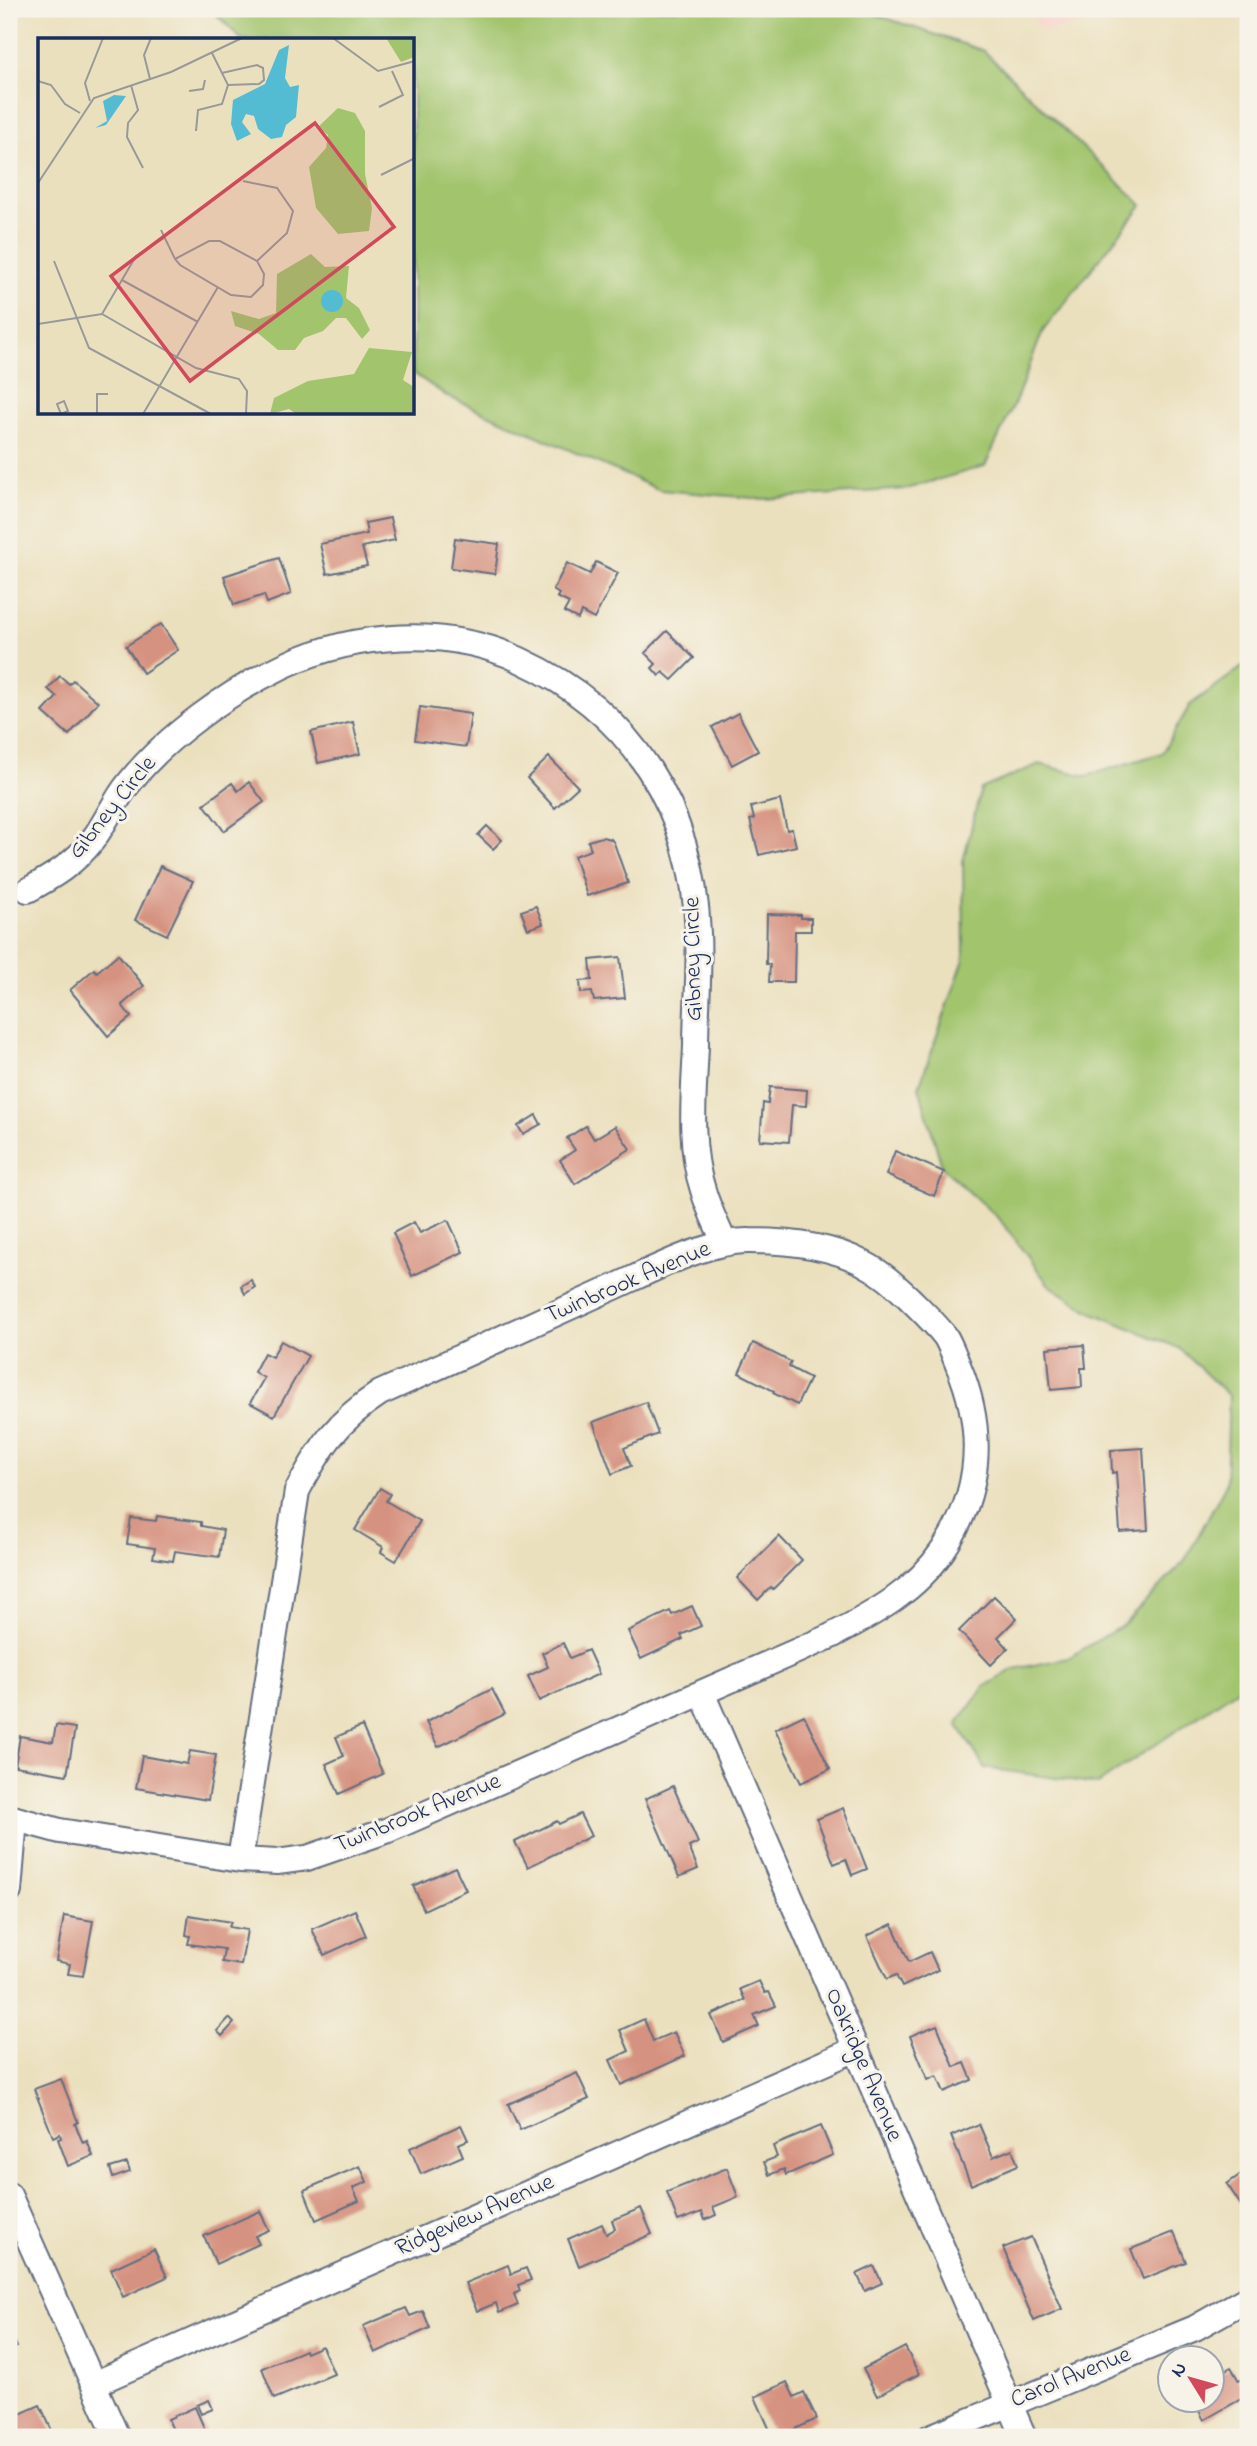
<svg xmlns="http://www.w3.org/2000/svg" width="1257" height="2446" font-family="'Indie Flower',sans-serif">
<style>
.built{fill:#f7d1c8}
.green{fill:#a2c46d;stroke:#5e7a66;stroke-width:2}
.building{fill:#d69280}
.lines{fill:none;stroke-linecap:round;stroke-linejoin:round}
.minor-casing{stroke:#646d80;stroke-width:28}
.minor{stroke:#fff;stroke-width:24}
.labels{text-anchor:middle;dominant-baseline:central;stroke-width:6;stroke-linejoin:round;paint-order:stroke}
.street-label{font-size:24px;fill:#1b2f5e;stroke:#f7f3e8}
.inset-road{fill:none;stroke:#989998;stroke-width:2}
.view{fill:#d1495b;fill-opacity:0.15;stroke:#d1495b;stroke-width:3.5}
.inset-edge{fill:none;stroke:#1b2f5e;stroke-width:3.5}
</style>
<rect width="100%" height="100%" fill="#f7f3e8"/>
<filter id="ink" filterUnits="userSpaceOnUse"><feTurbulence type="fractalNoise" baseFrequency=".0143" numOctaves="2"/><feDisplacementMap in="SourceGraphic" scale="14" xChannelSelector="R" yChannelSelector="G"/><feConvolveMatrix kernelMatrix="1 2 1 2 8 2 1 2 1" color-interpolation-filters="sRGB"/></filter>
<filter id="wash" filterUnits="userSpaceOnUse"><feTurbulence type="fractalNoise" baseFrequency=".00686" numOctaves="4" result="noise"/><feDisplacementMap in="SourceGraphic" scale="28" xChannelSelector="R" yChannelSelector="G"/><feGaussianBlur stdDeviation="1.57" result="paint"/><feColorMatrix in="noise" values="0 0 0 0 0 0 0 0 0 0 0 0 0 0 0 0 0 1.4 0 .05"/><feComposite in="paint" operator="in"/></filter>
<g filter="url(#wash)">
<rect width="100%" height="100%" fill="#ebe0be"/>
<!-- built -->
<path class="built" d="M1027 9H1167L1042 32Z"/>
<!-- green -->
<g class="green">
<path d="M211 9H859L984 51 1142 205 1043 331 1015 402 985 466 906 489 764 499 660 490 447 396 413 373V40H242Z"/>
<path d="M1248 663V1682L1098 1784 985 1768 957 1724 984 1687 1014 1669 1068 1658 1123 1625 1184 1562 1226 1484 1229 1396 1179 1348 1093 1313 1049 1285 1000 1220 942 1167 919 1087 964 959 963 861 981 789 1039 764 1086 776 1162 753 1190 705Z"/>
</g>
<g id="blocks">
<!-- building -->
<g class="building">
<path d="M390 518 395 540 362 547 367 566 327 574 320 544 367 534 365 523Z"/>
<path d="M455 538 499 544 495 574 451 568Z"/>
<path d="M279 558 291 594 267 603 264 595 234 605 224 576Z"/>
<path d="M596 562 618 573 594 619 581 612 578 619 564 612 569 603 557 597 559 594 553 590 567 563 590 574Z"/>
<path d="M161 624 178 650 143 673 126 646Z"/>
<path d="M667 631 694 658 672 680 663 672 659 676 652 668 656 664 645 653Z"/>
<path d="M60 676 69 684 73 680 98 702 69 735 43 712 57 697 48 689Z"/>
<path d="M420 707 471 714 466 747 415 740Z"/>
<path d="M738 713 758 751 732 765 712 727Z"/>
<path d="M353 722 360 754 318 763 311 732Z"/>
<path d="M549 757 578 787 555 808 527 778Z"/>
<path d="M249 782 264 802 224 831 204 804 232 783 238 791Z"/>
<path d="M780 800 787 830 792 829 796 846 759 855 750 820 754 819 751 807Z"/>
<path d="M487 826 502 840 493 849 478 835Z"/>
<path d="M602 837 611 839 614 843 628 883 587 896 574 856 591 850 588 841Z"/>
<path d="M160 866 193 881 167 935 135 920Z"/>
<path d="M536 906 543 924 528 929 521 911Z"/>
<path d="M767 914 801 915V918H811V931H795L794 982H769L770 964H766Z"/>
<path d="M118 954 144 986 122 1005 131 1017 108 1036 70 990 94 969 97 972Z"/>
<path d="M620 957 625 998 594 1001 592 992 581 993 580 981 592 980 590 960Z"/>
<path d="M770 1087 807 1090 806 1106 792 1105 789 1142 760 1140 763 1103 768 1104Z"/>
<path d="M536 1115 541 1124 523 1134 518 1126Z"/>
<path d="M586 1126 594 1139 615 1126 630 1149 575 1184 560 1160 575 1150 567 1138Z"/>
<path d="M895 1151 944 1172 934 1196 886 1175Z"/>
<path d="M448 1220 463 1252 412 1276 393 1233 414 1222 420 1233Z"/>
<path d="M251 1280 255 1287 245 1294 241 1286Z"/>
<path d="M281 1341 308 1356 274 1416 250 1403 264 1378 254 1372 264 1353 272 1357Z"/>
<path d="M753 1343 791 1362 789 1367 810 1378 797 1405 773 1393 774 1391 739 1373Z"/>
<path d="M1084 1345 1086 1368H1081L1082 1387 1051 1390 1047 1348Z"/>
<path d="M646 1402 658 1434 624 1448 631 1466 612 1474 593 1422Z"/>
<path d="M1143 1448 1148 1530 1120 1532 1116 1472 1112 1473 1111 1450Z"/>
<path d="M380 1488 390 1494 386 1501 420 1521 396 1561 381 1552 383 1547 355 1530Z"/>
<path d="M157 1516 201 1522V1526L223 1530 219 1557 175 1551 173 1561 153 1558 155 1548 127 1544 131 1518 156 1521Z"/>
<path d="M779 1536 802 1560 773 1589 771 1587 758 1600 737 1578Z"/>
<path d="M994 1596 1017 1618 998 1637 1008 1648 991 1665 959 1631Z"/>
<path d="M692 1606 701 1626 681 1635 683 1639 641 1659 628 1631 670 1611 672 1615Z"/>
<path d="M563 1643 570 1658 588 1650 599 1674 539 1701 528 1676 548 1667 542 1653Z"/>
<path d="M492 1689 505 1714 438 1747 426 1722Z"/>
<path d="M804 1715 830 1769 801 1783 775 1729Z"/>
<path d="M56 1725 75 1728 67 1775 15 1766 20 1736 53 1742Z"/>
<path d="M362 1726 383 1774 339 1794 326 1764 344 1756 336 1737Z"/>
<path d="M190 1751 216 1755 208 1800 136 1788 142 1756 187 1764Z"/>
<path d="M673 1786 698 1843 689 1847 698 1869 679 1877 645 1799Z"/>
<path d="M843 1808 867 1869 852 1875 846 1859 834 1864 817 1819Z"/>
<path d="M580 1814 591 1836 528 1867 515 1842 557 1821 559 1824Z"/>
<path d="M455 1867 466 1890 424 1910 413 1886Z"/>
<path d="M355 1910 366 1936 324 1955 312 1929Z"/>
<path d="M189 1915 231 1922 229 1927 247 1930 241 1965 222 1962 224 1949 188 1944 190 1936 186 1935Z"/>
<path d="M64 1916 93 1921 83 1976 68 1974 70 1964 56 1961Z"/>
<path d="M892 1924 909 1962 930 1952 938 1970 902 1987 896 1975 887 1979 867 1936Z"/>
<path d="M759 1981 765 1993 769 1992 776 2006 754 2015 759 2026 723 2042 711 2015 745 2000 740 1989Z"/>
<path d="M229 2018 234 2023 222 2036 217 2031Z"/>
<path d="M644 2019 653 2041 674 2032 685 2056 621 2085 610 2060 629 2051 620 2030Z"/>
<path d="M937 2025 954 2067 965 2063 972 2080 944 2092 937 2076 928 2080 910 2036Z"/>
<path d="M577 2073 589 2099 520 2130 508 2104Z"/>
<path d="M61 2079 78 2122 75 2124 83 2143 87 2141 93 2156 68 2166 58 2139 61 2138 60 2134 53 2137 34 2089Z"/>
<path d="M979 2124 993 2157 1012 2149 1018 2165 971 2185 951 2136Z"/>
<path d="M461 2125 468 2140 458 2144 463 2156 421 2174 410 2148Z"/>
<path d="M821 2126 833 2155 786 2175 784 2169 769 2175 764 2162 777 2157 773 2146Z"/>
<path d="M127 2163 130 2172 113 2178 110 2168Z"/>
<path d="M360 2166 367 2182 353 2188 359 2201 316 2220 304 2190Z"/>
<path d="M727 2168 738 2197 713 2207 716 2215 705 2220 702 2212 678 2221 667 2192Z"/>
<path d="M1241 2174 1248 2186V2216L1227 2184Z"/>
<path d="M641 2208 652 2234 579 2266 568 2239 602 2224 606 2234 615 2229 612 2220Z"/>
<path d="M260 2211 269 2230 255 2236 259 2244 216 2264 204 2236Z"/>
<path d="M1174 2232 1186 2262 1143 2279 1131 2249Z"/>
<path d="M1031 2237 1062 2309 1034 2321 1003 2248Z"/>
<path d="M154 2249 167 2277 123 2297 111 2269Z"/>
<path d="M508 2265 511 2274 526 2268 531 2280 518 2285 520 2291 514 2294 518 2305 499 2313 496 2303 477 2311 465 2283Z"/>
<path d="M874 2266 882 2283 865 2291 857 2274Z"/>
<path d="M406 2308 410 2316 423 2311 430 2328 375 2353 363 2326Z"/>
<path d="M9 2329 17 2347 9 2351Z"/>
<path d="M322 2346 334 2374 274 2399 262 2368 305 2350 306 2353Z"/>
<path d="M905 2347 919 2374 877 2396 863 2369Z"/>
<path d="M1231 2367 1239 2381 1248 2376V2395L1204 2420 1193 2400H1212V2378Z"/>
<path d="M787 2382 794 2397 804 2392 817 2419 778 2437H773L755 2397Z"/>
<path d="M209 2400 213 2409 201 2414 197 2405Z"/>
<path d="M40 2405 55 2437H22L13 2417Z"/>
<path d="M195 2407 208 2437H176L168 2419Z"/>
<path d="M247 2431 259 2434 258 2437H245Z"/>
</g>
</g>
</g>
<g filter="url(#ink)">
<use href="#blocks" fill-opacity="0" stroke="#646d80" stroke-width="2"/>
<g class="lines">
<!-- minor casing -->
<g class="minor-casing">
<g id="minor">
<path d="M28 890C52 877 75 863 92 841 106 823 114 801 129 783 166 736 229 692 283 666 356 632 447 626 520 660 633 712 693 810 698 933 700 971 696 1009 696 1046 694 1093 688 1145 703 1190 708 1208 717 1225 724 1242"/>
<path d="M702 1693 1024 2437"/>
<path d="M9 1817 60 1831 240 1860 277 1862 307 1858 386 1831 831 1636C873 1614 916 1591 943 1550 982 1492 985 1429 958 1365 954 1355 950 1344 945 1336 934 1322 921 1310 909 1298 894 1284 881 1272 863 1263 829 1245 787 1241 750 1241 705 1240 643 1275 601 1293 528 1326 454 1360 380 1393 337 1421 321 1446 297 1491L240 1860"/>
<path d="M9 1891 15 1819"/>
<path d="M9 2195 117 2437"/>
<path d="M94 2384 856 2049"/>
<path d="M930 2437 1195 2328 1248 2298"/>
</g>
</g>
<!-- minor -->
<use href="#minor" class="minor"/>
</g>
</g>
<g class="labels">
<!-- street labels -->
<g class="street-label">
<text transform="translate(113 808) rotate(-51)">Gibney Circle</text>
<text transform="translate(694 959) rotate(-91)">Gibney Circle</text>
<text transform="translate(628 1283) rotate(-23)">Twinbrook Avenue</text>
<text transform="translate(418 1814) rotate(-22)">Twinbrook Avenue</text>
<text transform="translate(863 2065) rotate(67)">Oakridge Avenue</text>
<text transform="translate(475 2216) rotate(-24)">Ridgeview Avenue</text>
<text transform="translate(1071 2378) rotate(-22)">Carol Avenue</text>
</g>
</g>
<!-- overview -->
<g transform="translate(38 38)">
<rect width="376" height="376" fill="#ebe0be"/>
<path d="M348 0H376V19L363 24ZM300 70 317 75 327 93V136L334 170 331 193 300 196 278 170 271 129 288 110 290 97 280 89ZM273 216 287 229 311 228 308 260 321 270 332 292 324 301 308 280H298L285 293 266 300 257 312H240L221 296 197 288 193 273 221 281 238 275 239 236ZM331 310 374 314 365 342 376 349V376H258L251 371 232 376 236 360 270 343 316 336Z" fill="#a2c46d"/>
<path d="M251 7 247 40 252 49 261 47 258 79 248 87 244 99 233 101 220 91 216 78 208 76 204 84 213 96 199 103 193 86 195 62 227 46 241 12ZM76 57 88 58 68 87 57 90 69 83 65 63ZM283 263a11 11 0 1 1 22 0a11 11 0 1 1-22 0Z" fill="#54bcd2"/>
<path class="inset-road" d="M295 0 340 33 377 23M184 35 219 27 225 30 226 42 221 46 190 47M112 41 106 17 113 0M0 43 13 47 27 66 42 75M93 47 100 72 90 85 89 99 105 130M151 53 165 51 167 42M52 63 47 45 65 0M341 69 365 57 354 33M158 93 160 72 184 66 190 47 174 15M343 137 377 120M205 143 239 150 255 173 249 195 219 223M0 145 56 60 133 34 204 0M123 192 137 221 142 227 193 257 213 259 225 247 226 236 219 223 182 203H171L137 221M16 223 51 310 173 376M84 242 160 284M64 276 98 218 126 200M0 286 64 276 158 330 201 341 209 353 208 376M26 363 30 373 23 376 19 366ZM43 376H59V356H70M105 376 180 249"/>
<path class="view" d="M277 85 356 189 152 343 73 238Z"/>
<rect width="376" height="376" class="inset-edge"/>
</g>
<!-- margin -->
<rect width="1257" height="2446" fill="none" stroke="#f7f3e8" stroke-width="35"/>
<!-- north arrow -->
<g transform="translate(1191 2379) rotate(307)"><circle r="33" fill="#f7f3e8" stroke="#9fa5b1" stroke-width="2"/>
<path d="M0-5L12 26L0 18L-12 26Z" fill="#d1495b"/>
<text y="-10" font-size="19" font-weight="bold" text-anchor="middle" fill="#1b2f5e">N</text>
</g>
</svg>
